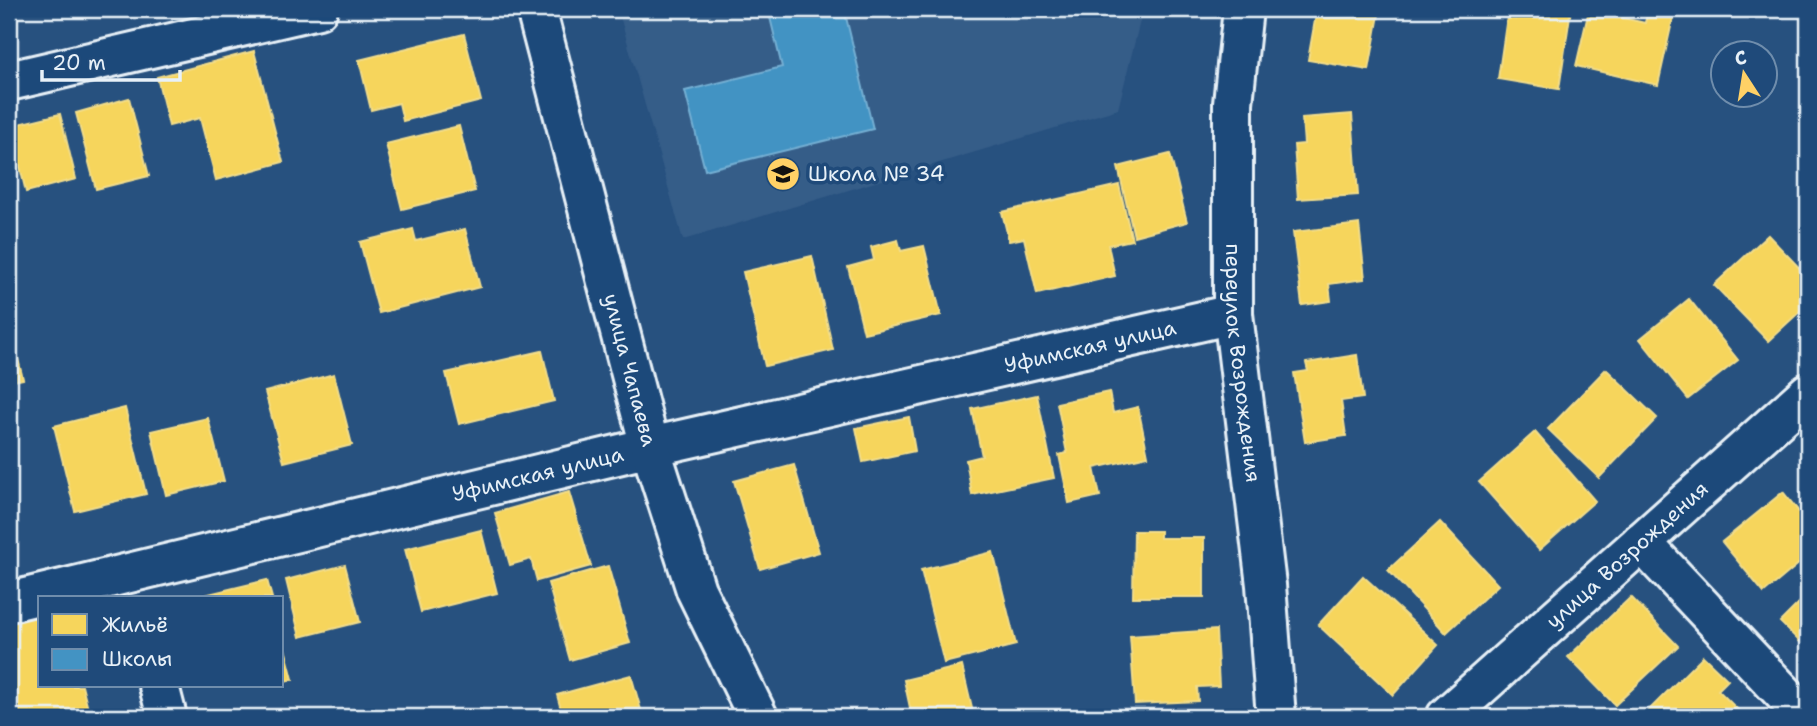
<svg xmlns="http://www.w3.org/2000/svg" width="1817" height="726" font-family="'Shantell Sans',sans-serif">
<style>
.built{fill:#355d88}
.homes{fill:#f6d55c;stroke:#f2dd8b;stroke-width:2}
.schools{fill:#4393c3;stroke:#74afd3;stroke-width:2}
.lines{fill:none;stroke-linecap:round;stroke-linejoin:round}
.street-casing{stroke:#e8f1f8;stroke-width:44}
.secondary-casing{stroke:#e8f1f8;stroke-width:44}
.street{stroke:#1f4a7a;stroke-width:38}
.secondary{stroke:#1f4a7a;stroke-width:38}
.labels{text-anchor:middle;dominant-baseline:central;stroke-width:7;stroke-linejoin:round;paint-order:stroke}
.poi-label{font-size:21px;fill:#e8f1f8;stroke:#1f4a7a;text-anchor:start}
.street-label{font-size:21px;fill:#e8f1f8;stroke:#1f4a7a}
</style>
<rect width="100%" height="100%" fill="#27517f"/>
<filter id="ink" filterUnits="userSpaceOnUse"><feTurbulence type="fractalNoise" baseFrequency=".0143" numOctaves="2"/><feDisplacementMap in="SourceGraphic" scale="14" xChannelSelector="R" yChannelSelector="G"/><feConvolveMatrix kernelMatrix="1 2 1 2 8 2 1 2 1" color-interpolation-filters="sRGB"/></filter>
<g filter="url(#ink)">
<!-- built -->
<path class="built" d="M618 9H1143L1118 109 683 240Z"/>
<!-- homes -->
<g class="homes">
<path d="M1317 9H1380L1369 70 1308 60Z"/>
<path d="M1517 9H1571L1559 89 1498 79 1507 17 1515 19Z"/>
<path d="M1648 9 1674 13 1658 85 1576 66 1589 10 1645 23Z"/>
<path d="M464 34 481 101 403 121 399 103 371 110 359 60Z"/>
<path d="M254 51 283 162 216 180 200 118 169 126 157 77Z"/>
<path d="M129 98 149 176 96 189 76 113Z"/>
<path d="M60 114 76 179 26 192 10 126Z"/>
<path d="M1352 114 1358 195 1298 199 1294 145 1304 144 1302 118Z"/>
<path d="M459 126 475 191 402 209 386 144Z"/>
<path d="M1170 154 1187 222 1134 236 1118 167Z"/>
<path d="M1119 185 1132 240 1108 245 1115 276 1037 294 1024 238 1009 241 1002 212Z"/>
<path d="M1359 224 1365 279 1329 284 1331 301 1302 305 1293 232Z"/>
<path d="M413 229 416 241 465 229 480 287 379 313 360 242Z"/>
<path d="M1768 235 1808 277V304L1768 341 1714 285Z"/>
<path d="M898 240 901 251 924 246 941 315 864 333 848 267 874 260 871 247Z"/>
<path d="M812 256 833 350 765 366 743 272Z"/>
<path d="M1689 299 1738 360 1688 399 1640 339Z"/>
<path d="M12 335 23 379 9 382V336Z"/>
<path d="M542 351 554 401 459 424 446 373Z"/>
<path d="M1357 355 1363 398 1341 401 1346 436 1305 442 1294 373 1308 371 1306 363Z"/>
<path d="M1606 369 1657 418 1599 478 1548 429Z"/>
<path d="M334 374 352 445 284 462 265 392Z"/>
<path d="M1109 392 1113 413 1138 407 1148 456 1094 468 1100 496 1069 503 1059 455 1067 453 1057 403Z"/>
<path d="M1037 395 1054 478 972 495 966 460 982 456 972 409Z"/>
<path d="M125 408 146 494 75 511 54 426Z"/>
<path d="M909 417 915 451 863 462 856 428Z"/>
<path d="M208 418 224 481 166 495 151 431Z"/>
<path d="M1535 432 1595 501 1539 550 1479 482Z"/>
<path d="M794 465 819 552 760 569 734 481Z"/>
<path d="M569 492 591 566 537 581 531 559 510 565 495 513Z"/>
<path d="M1783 492 1808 523V556L1764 593 1722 542Z"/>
<path d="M1440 522 1498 585 1446 633 1388 570Z"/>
<path d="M481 530 497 593 421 612 405 549Z"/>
<path d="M1134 531H1160V538H1204V597H1133Z"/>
<path d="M993 552 1016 645 944 663 921 570Z"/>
<path d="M345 565 360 622 300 637 286 580Z"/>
<path d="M608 566 630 643 570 660 548 583Z"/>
<path d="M1363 576 1438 645 1393 695 1318 625Z"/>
<path d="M267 580 272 598H192Z"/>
<path d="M1808 594V635L1800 642 1780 622Z"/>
<path d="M1631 597 1678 646 1615 705 1568 657Z"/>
<path d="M40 611V686H82L90 717H20L9 674V620Z"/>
<path d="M1216 630 1219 686 1197 687 1198 701 1135 704 1130 636Z"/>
<path d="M282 637 293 679 282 682Z"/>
<path d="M1703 656 1728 680 1718 690 1745 717H1642Z"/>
<path d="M962 666 974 717H912L904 680Z"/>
<path d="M631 675 643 717H563L557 695Z"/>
</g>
<!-- schools -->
<path class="schools" d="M768 9H844L873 129 705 170 685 91 782 67Z"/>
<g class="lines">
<!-- street casing -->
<g class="street-casing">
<g id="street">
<path id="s1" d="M1243 9 1233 103V314L1266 585 1276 717"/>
<path d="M9 81 318 9"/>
<path d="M1641 542 1806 717"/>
<path id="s2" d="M9 602 650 447 1233 314"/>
<path d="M159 686 167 717"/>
<path id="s3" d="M1446 717 1808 393"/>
</g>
</g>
<!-- secondary casing -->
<g class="secondary-casing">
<g id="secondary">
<path id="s4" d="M536 9 650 447 696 590 758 717"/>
</g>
</g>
<!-- street -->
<use href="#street" class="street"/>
<!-- secondary -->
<use href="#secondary" class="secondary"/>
</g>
</g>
<!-- icons -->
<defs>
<g id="school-disc" transform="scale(1.75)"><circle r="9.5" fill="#ffd166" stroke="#1f4a7a"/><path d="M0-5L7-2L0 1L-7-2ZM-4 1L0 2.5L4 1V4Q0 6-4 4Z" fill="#111"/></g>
</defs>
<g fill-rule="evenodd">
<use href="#school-disc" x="783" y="174"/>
</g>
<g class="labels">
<!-- poi labels -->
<g class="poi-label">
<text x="808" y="174">Школа № 34</text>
</g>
<!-- street labels -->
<g class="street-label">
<text stroke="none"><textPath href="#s2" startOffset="1111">Уфимская улица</textPath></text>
<text stroke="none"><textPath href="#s1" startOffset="355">переулок Возрождения</textPath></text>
<text stroke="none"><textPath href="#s4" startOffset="373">улица Чапаева</textPath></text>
<text stroke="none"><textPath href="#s2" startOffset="544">Уфимская улица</textPath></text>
<text stroke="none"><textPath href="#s3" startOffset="243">улица Возрождения</textPath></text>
</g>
</g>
<!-- margin -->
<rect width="1817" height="726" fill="none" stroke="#1f4a7a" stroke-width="35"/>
<rect x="18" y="18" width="1782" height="691" fill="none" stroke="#e8f1f8" stroke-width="2.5" filter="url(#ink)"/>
<!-- legend -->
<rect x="38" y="596" width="245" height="91" fill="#1f4a7a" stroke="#6f8dac" stroke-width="2"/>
<rect x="52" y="614" width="35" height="21" fill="#f6d55c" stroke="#6f8dac" stroke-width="2"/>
<text x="102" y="632" font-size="21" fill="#e8f1f8">Жильё</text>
<rect x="52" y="649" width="35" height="21" fill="#4393c3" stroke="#6f8dac" stroke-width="2"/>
<text x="102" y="666" font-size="21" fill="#e8f1f8">Школы</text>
<!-- north arrow -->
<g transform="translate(1744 74) rotate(348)"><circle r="33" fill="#1f4a7a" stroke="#6f8dac" stroke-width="2"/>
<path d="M0-5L12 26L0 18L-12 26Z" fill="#ffd166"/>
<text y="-10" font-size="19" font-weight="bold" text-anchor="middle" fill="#e8f1f8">С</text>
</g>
<!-- scale -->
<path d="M42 70v10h138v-10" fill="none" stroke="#e8f1f8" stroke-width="3.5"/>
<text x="52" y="70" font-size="21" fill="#e8f1f8" stroke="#1f4a7a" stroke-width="5" paint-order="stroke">20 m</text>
</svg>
